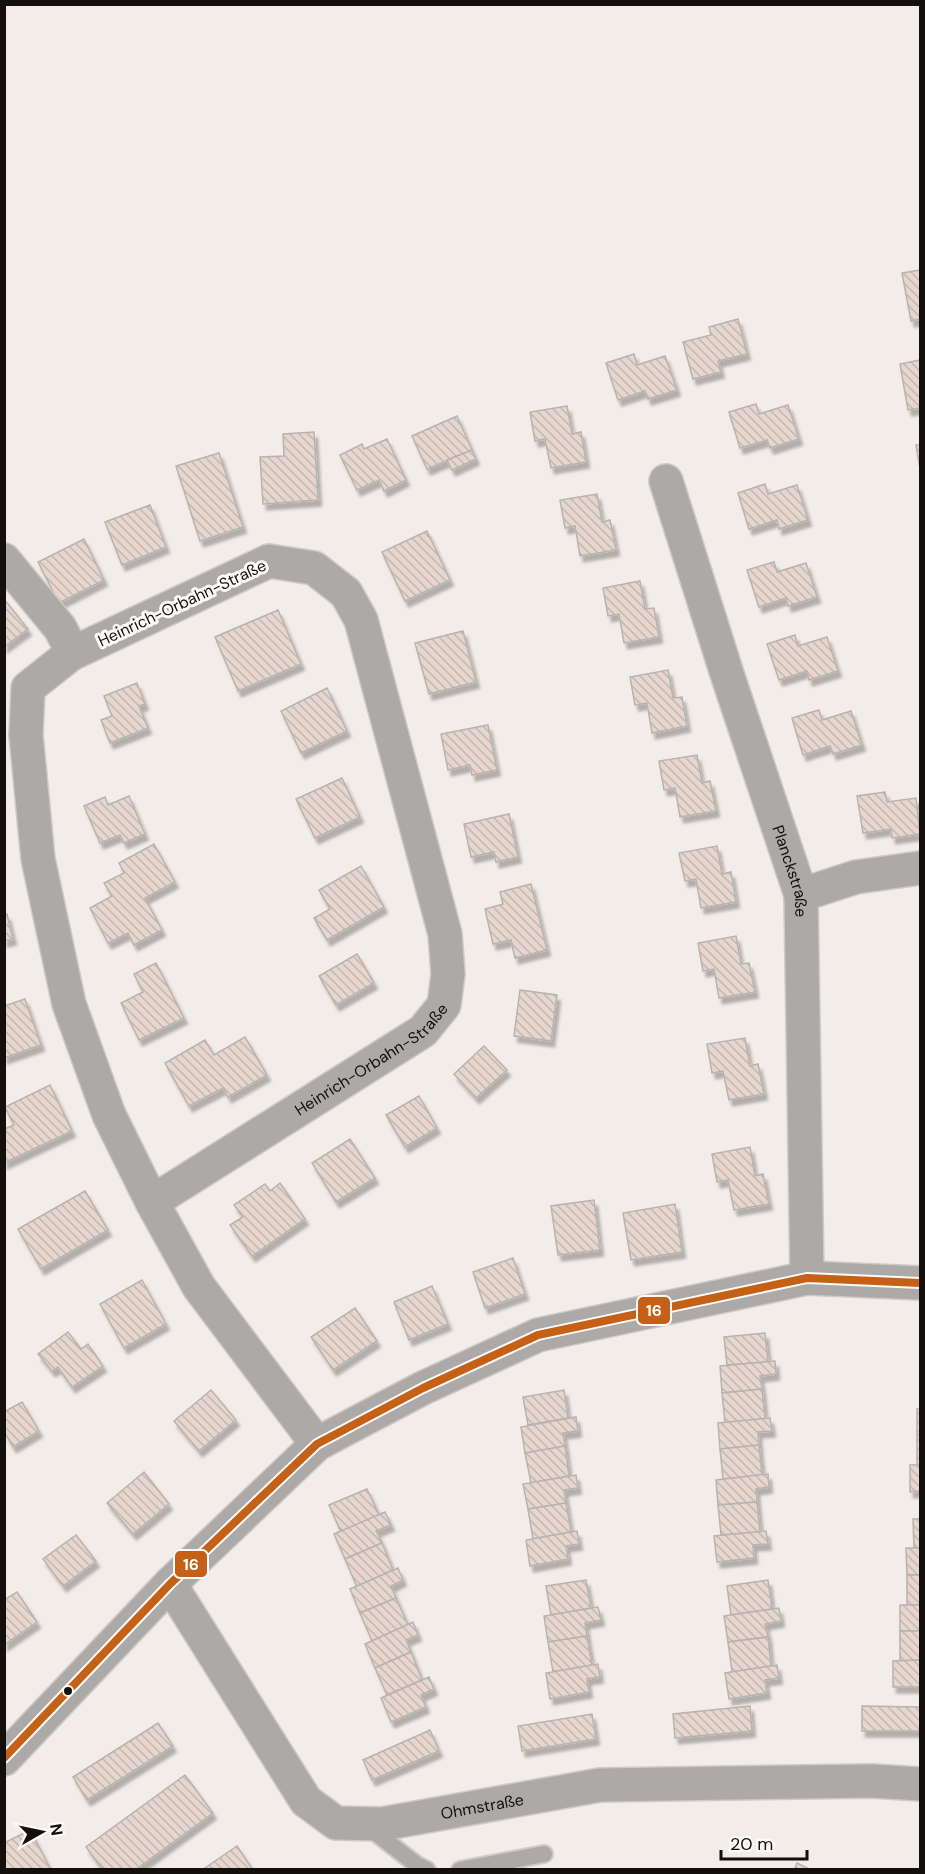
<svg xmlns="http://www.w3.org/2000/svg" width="925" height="1874" font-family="'DM Sans',sans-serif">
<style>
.building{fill:url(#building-back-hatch);stroke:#b7b3b0;stroke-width:1.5;filter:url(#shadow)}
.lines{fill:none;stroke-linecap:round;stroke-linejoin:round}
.lane-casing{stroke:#cecac7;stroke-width:20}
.street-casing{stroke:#cecac7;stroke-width:36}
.lane{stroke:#acaaa9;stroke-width:16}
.street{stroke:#acaaa9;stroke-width:33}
.bus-1-casing{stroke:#fdfbfa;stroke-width:12}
.bus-1{stroke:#c56017;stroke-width:8}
.bus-dot{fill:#120f0d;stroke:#fdfbfa;stroke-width:2}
.labels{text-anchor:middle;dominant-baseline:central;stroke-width:6;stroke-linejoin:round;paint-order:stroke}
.street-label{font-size:16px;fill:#120f0d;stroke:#fdfbfa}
.line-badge{stroke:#fdfbfa;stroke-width:2}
.badge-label{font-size:16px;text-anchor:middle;font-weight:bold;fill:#fff}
</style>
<defs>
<pattern id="building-back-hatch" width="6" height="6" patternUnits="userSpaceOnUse" patternTransform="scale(1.5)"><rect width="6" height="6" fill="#e6d6ce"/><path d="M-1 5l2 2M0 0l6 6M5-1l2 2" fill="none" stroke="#c4b6b0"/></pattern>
<filter id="shadow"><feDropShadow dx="3.5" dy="6" stdDeviation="1.5" flood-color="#0004"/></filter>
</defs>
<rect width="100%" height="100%" fill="#f3edea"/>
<!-- building -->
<g class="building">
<path d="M920 270V319L911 321 902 273Z"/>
<path d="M738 319 747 354 718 361 721 372 693 379 683 342 711 335 709 327Z"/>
<path d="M634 354 637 365 665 356 677 390 648 399 645 391 618 400 606 363Z"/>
<path d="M920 360V408L908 410 900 364Z"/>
<path d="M756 404 759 414 788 405 799 439 770 448 767 440 740 448 729 412Z"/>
<path d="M567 406 572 434 581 432 586 462 551 468 545 439 535 441 530 412Z"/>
<path d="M457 416 472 450 427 469 412 436Z"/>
<path d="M314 432 318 500 263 504 260 457 284 456 283 434Z"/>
<path d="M387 439 406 480 384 491 379 480 357 490 340 455 362 444 364 449Z"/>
<path d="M916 445H920V469Z"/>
<path d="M472 450 476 459 452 470 447 460Z"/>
<path d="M219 453 243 527 200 541 176 466Z"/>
<path d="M765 484 768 494 797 485 808 520 779 529 777 520 749 529 738 493Z"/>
<path d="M597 494 602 522 610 520 616 550 580 556 575 526 565 528 560 500Z"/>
<path d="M150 505 166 547 122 565 105 522Z"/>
<path d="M427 531 450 580 405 601 382 552Z"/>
<path d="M84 539 104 580 59 603 38 562Z"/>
<path d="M774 562 777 572 806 563 817 597 788 606 786 598 759 607 747 570Z"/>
<path d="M640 581 645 609 654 608 659 637 624 643 619 614 608 616 603 588Z"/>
<path d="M4 599 28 629 4 647Z"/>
<path d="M278 610 301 664 238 691 215 637Z"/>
<path d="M463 631 476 682 429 694 415 643Z"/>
<path d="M795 635 798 646 827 637 838 671 809 680 807 671 779 680 767 644Z"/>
<path d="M668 670 673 698 682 697 687 726 652 733 647 703 635 705 630 677Z"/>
<path d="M137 683 145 704 139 706 148 728 110 743 101 720 112 716 104 696Z"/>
<path d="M327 688 347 731 301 753 281 711Z"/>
<path d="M819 710 822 720 851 711 862 745 833 754 830 746 803 755 792 718Z"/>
<path d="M488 725 497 770 472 775 470 765 448 770 441 734Z"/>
<path d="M697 755 702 783 710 781 716 811 680 817 675 788 664 790 659 761Z"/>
<path d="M342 778 360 817 315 838 296 799Z"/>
<path d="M885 792 887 802 916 798 920 834 892 838 891 829 863 833 857 796Z"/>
<path d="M129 796 145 834 124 843 120 835 100 843 84 806 105 797 108 805Z"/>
<path d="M509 814 518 857 496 862 494 852 471 857 464 824Z"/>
<path d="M154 844 175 882 145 898 162 930 134 945 128 933 108 943 90 908 112 896 104 883 124 873 119 863Z"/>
<path d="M717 846 722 874 731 872 736 902 701 908 696 879 685 881 679 853Z"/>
<path d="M361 866 384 907 327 940 314 918 330 909 319 890Z"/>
<path d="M531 884 547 950 515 958 511 940 493 944 485 909 503 904 500 892Z"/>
<path d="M7 914 13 939 4 941V915Z"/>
<path d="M736 936 741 964 749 963 755 992 719 998 714 969 703 971 698 943Z"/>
<path d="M357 954 374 983 336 1005 319 976Z"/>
<path d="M156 963 184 1018 139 1040 121 1003 143 992 134 974Z"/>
<path d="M520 990 557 995 551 1041 514 1036Z"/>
<path d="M25 999 41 1045 4 1058V1006Z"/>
<path d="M245 1037 267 1075 228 1097 223 1088 189 1106 165 1063 205 1040 214 1055Z"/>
<path d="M745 1038 750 1066 758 1064 764 1094 729 1100 723 1071 712 1073 707 1044Z"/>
<path d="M484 1046 507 1070 476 1098 454 1074Z"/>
<path d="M50 1085 72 1131 4 1163V1129L14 1125 5 1107Z"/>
<path d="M419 1096 437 1128 405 1147 386 1115Z"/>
<path d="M350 1139 375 1178 336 1202 312 1163Z"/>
<path d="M750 1147 755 1176 763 1174 769 1204 734 1210 728 1180 717 1182 712 1154Z"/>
<path d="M280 1183 305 1219 252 1256 230 1225 243 1217 234 1205 265 1184 270 1191Z"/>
<path d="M85 1191 108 1230 41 1269 18 1229Z"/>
<path d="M594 1200 600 1250 558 1255 551 1206Z"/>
<path d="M675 1204 682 1252 631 1260 623 1213Z"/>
<path d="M513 1258 525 1294 485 1308 473 1272Z"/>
<path d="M142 1280 166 1324 124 1348 100 1304Z"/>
<path d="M432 1286 448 1324 409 1340 394 1302Z"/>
<path d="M355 1308 377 1341 333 1370 311 1337Z"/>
<path d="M68 1332 81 1349 88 1344 103 1366 72 1387 58 1367 52 1371 38 1354Z"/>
<path d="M765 1333 768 1362 727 1365 724 1337Z"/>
<path d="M775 1361 776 1374 760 1376 762 1389 722 1393 720 1366Z"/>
<path d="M762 1389 765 1419 725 1423 722 1393Z"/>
<path d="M211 1390 236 1420 199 1451 174 1421Z"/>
<path d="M564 1390 568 1418 528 1425 523 1397Z"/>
<path d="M22 1402 39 1431 13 1447 4 1431V1412Z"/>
<rect x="917" y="1409" width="3" height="26"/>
<path d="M576 1417 578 1431 563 1433 565 1446 525 1453 521 1427Z"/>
<path d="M770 1418 772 1431 758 1432 759 1445 720 1449 718 1423Z"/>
<rect x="917" y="1435" width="3" height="30"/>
<path d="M759 1445 762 1475 723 1479 720 1449Z"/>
<path d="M565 1446 569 1476 531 1483 525 1453Z"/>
<path d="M910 1465H920V1491L910 1492Z"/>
<path d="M144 1472 169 1504 133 1534 107 1503Z"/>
<path d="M768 1474 769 1487 756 1489 757 1502 718 1505 716 1480Z"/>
<path d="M576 1475 578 1488 564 1490 566 1503 528 1509 523 1484Z"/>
<path d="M367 1489 379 1515 341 1532 329 1505Z"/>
<path d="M757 1502 760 1532 721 1535 718 1505Z"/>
<path d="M566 1503 571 1532 533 1539 528 1509Z"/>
<path d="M385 1512 391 1525 376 1531 382 1543 345 1559 334 1534Z"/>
<path d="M913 1519H920V1548H914Z"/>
<path d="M577 1531 579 1544 566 1546 568 1559 530 1566 526 1540Z"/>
<path d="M766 1531 768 1544 753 1545 754 1558 717 1562 714 1536Z"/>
<path d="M76 1535 96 1561 63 1586 43 1559Z"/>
<path d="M382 1543 393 1570 357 1587 345 1559Z"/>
<path d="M906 1548H920V1575H907Z"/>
<path d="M398 1568 403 1580 391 1586 396 1598 360 1613 350 1589Z"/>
<rect x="907" y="1575" width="13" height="30"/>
<path d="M586 1580 591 1608 551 1615 546 1586Z"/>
<path d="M768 1580 772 1609 731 1615 727 1586Z"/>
<path d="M17 1592 37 1622 4 1645V1600Z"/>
<path d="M396 1598 408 1625 372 1641 360 1613Z"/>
<rect x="900" y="1605" width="20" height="26"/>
<path d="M598 1607 601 1620 585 1623 587 1636 548 1642 544 1616Z"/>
<path d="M779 1608 781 1621 765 1624 768 1637 728 1642 724 1616Z"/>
<path d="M413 1622 418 1635 406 1640 411 1652 375 1668 365 1644Z"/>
<path d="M900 1631H920V1660L900 1661Z"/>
<path d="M587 1636 592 1665 553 1672 548 1642Z"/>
<path d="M768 1637 771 1666 732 1672 728 1642Z"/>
<path d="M411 1652 422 1680 387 1695 375 1668Z"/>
<path d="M920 1660V1687H893V1661Z"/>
<path d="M598 1664 600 1677 587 1679 589 1692 550 1699 546 1673Z"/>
<path d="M777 1665 779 1678 765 1680 767 1693 729 1699 725 1673Z"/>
<path d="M429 1677 434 1689 421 1695 426 1707 391 1722 381 1698Z"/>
<path d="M750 1706 752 1731 675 1738 673 1714Z"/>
<path d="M862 1706 920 1707V1731H862Z"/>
<path d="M592 1714 596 1739 522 1751 518 1726Z"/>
<path d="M158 1723 173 1746 87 1800 73 1777Z"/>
<path d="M430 1730 439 1751 372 1780 363 1760Z"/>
<path d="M185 1775 213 1813 135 1870H103L86 1847Z"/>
<path d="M30 1830 51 1870H4V1843Z"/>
<path d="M237 1846 253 1870H202Z"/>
<path d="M797 1863 811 1870H794Z"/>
</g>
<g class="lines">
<!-- lane casing -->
<g class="lane-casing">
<g id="lane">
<path d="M367 1826 417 1865 427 1870"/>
<path d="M460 1870 544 1854"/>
</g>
</g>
<!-- street casing -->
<g class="street-casing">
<g id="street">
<path id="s1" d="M666 481 727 674 801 895 807 1278"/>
<path d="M4 560 60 628 73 653"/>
<path d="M801 895 856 877 920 868"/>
<path id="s2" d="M152 1202 423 1031 444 1005 448 974 445 934 361 620 346 593 314 568 269 561 71 654 28 688 26 735 38 859 69 1004 109 1115 152 1202 199 1287 317 1444"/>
<path id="s3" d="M170 1584 306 1801 336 1823 382 1824 600 1785 872 1781 920 1784"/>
<path d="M4 1759 170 1584 317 1444 364 1419 423 1388 538 1335 807 1278 920 1283"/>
</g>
</g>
<!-- lane -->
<use href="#lane" class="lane"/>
<!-- street -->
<use href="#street" class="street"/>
<!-- bus-1 casing -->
<g class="bus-1-casing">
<path id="bus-1" d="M4 1758 170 1584 317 1444 423 1388 538 1335 807 1278 920 1283"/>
</g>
<!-- bus-1 -->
<use href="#bus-1" class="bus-1"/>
</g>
<!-- markers -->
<circle class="bus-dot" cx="68" cy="1691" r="5"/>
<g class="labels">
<!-- street labels -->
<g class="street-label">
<text transform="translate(182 603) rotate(-25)">Heinrich-Orbahn-Straße</text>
<text stroke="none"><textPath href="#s1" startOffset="410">Planckstraße</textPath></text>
<text stroke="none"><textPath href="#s2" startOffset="262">Heinrich-Orbahn-Straße</textPath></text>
<text stroke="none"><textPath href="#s3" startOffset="441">Ohmstraße</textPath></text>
</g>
</g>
<g class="line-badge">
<rect x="637" y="1296" width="34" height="29" rx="6" fill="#c56017"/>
<rect x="174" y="1550" width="34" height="28" rx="6" fill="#c56017"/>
</g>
<g class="badge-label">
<text x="654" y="1316">16</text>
<text x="191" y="1570">16</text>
</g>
<!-- border -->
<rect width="925" height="1874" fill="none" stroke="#120f0d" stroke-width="12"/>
<!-- north arrow -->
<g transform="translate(42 1832) rotate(81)" stroke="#fdfbfa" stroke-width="4.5" paint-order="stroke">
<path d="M0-4.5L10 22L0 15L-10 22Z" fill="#120f0d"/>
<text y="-9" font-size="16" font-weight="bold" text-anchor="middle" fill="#120f0d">N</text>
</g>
<!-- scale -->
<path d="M721 1850v9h86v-9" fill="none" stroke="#120f0d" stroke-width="3"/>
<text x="730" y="1850" font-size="18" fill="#120f0d" stroke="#fdfbfa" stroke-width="4.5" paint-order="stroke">20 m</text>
</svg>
